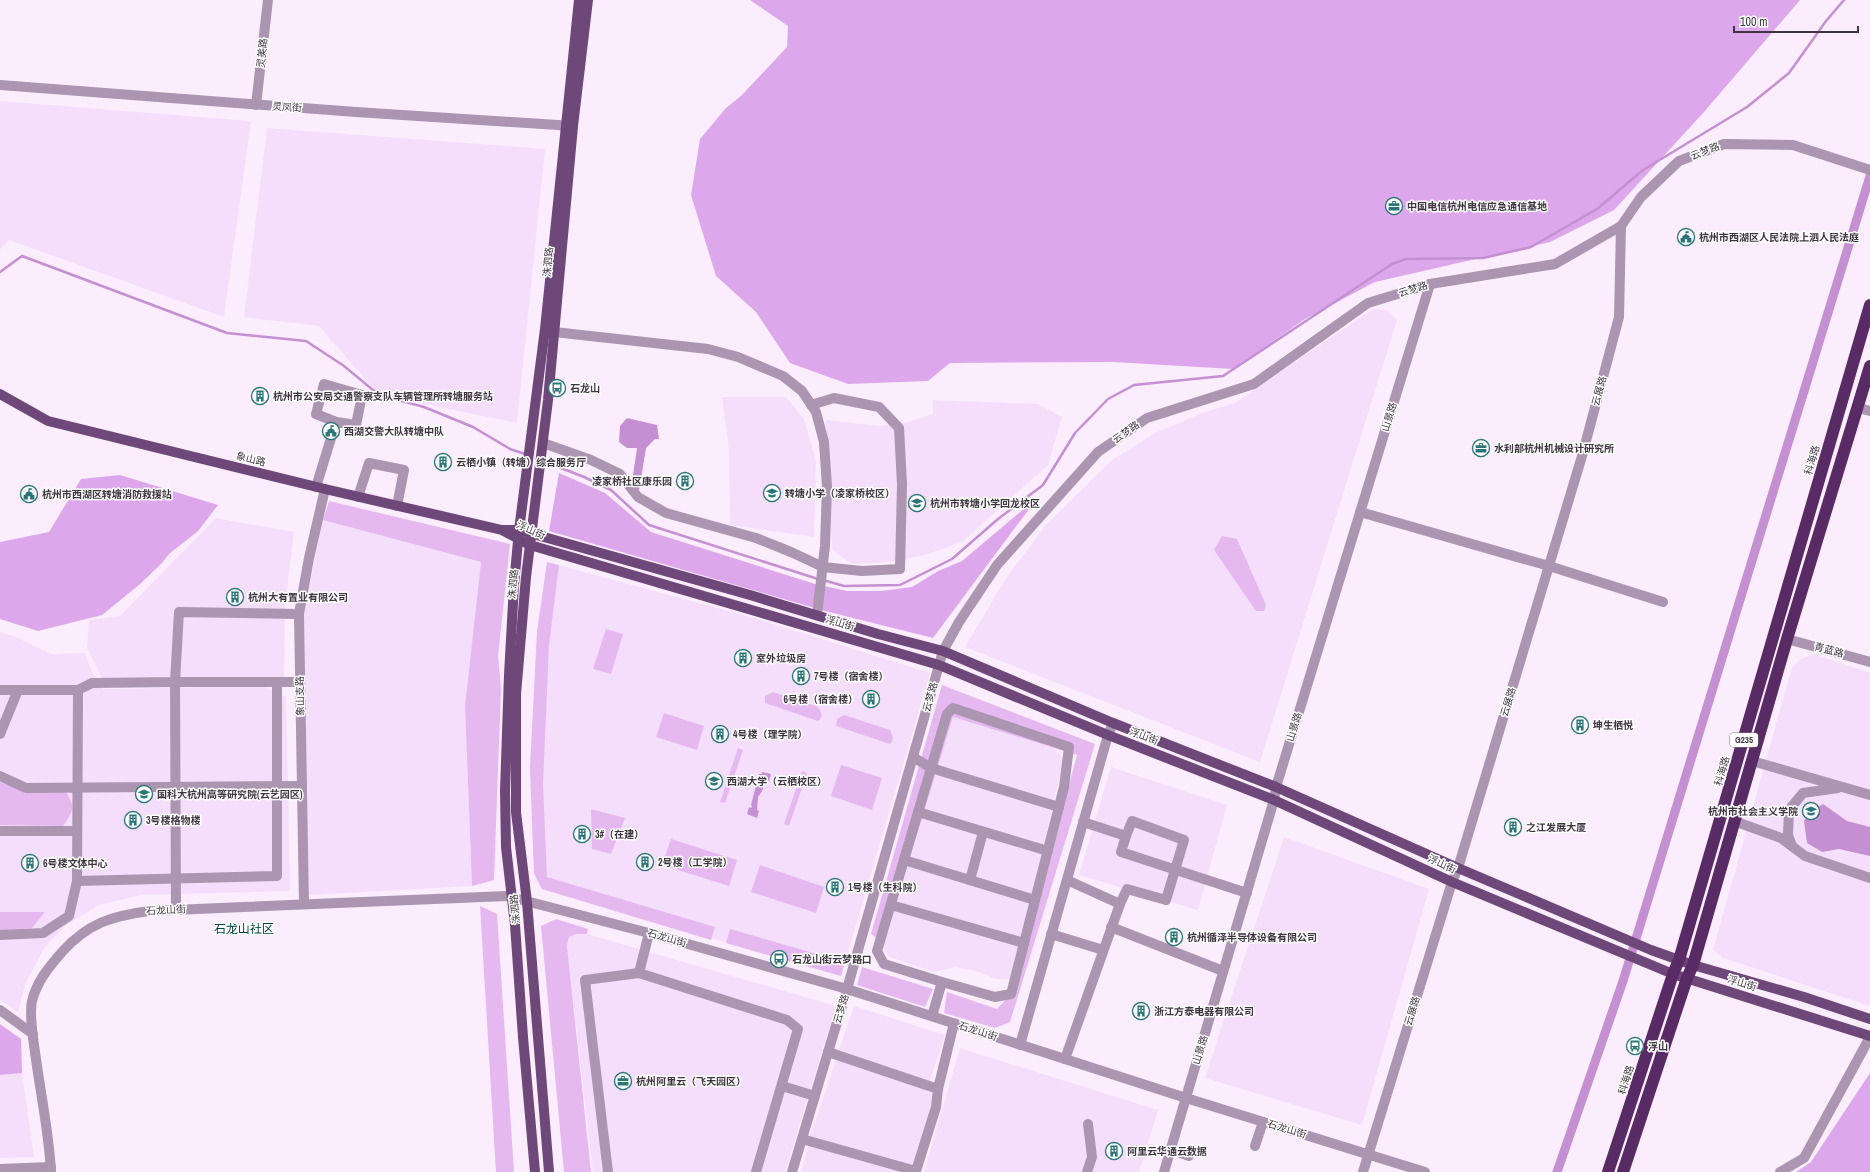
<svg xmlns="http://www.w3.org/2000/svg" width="1870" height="1172" font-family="'Archivo Narrow','Noto Sans SC',sans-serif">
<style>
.built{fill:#f5defb}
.green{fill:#e5b9f0}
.forest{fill:#dda8eb}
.water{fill:#c490d1}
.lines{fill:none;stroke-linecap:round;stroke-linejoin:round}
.stream{stroke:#c490d1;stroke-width:2.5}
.canal{stroke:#c490d1;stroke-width:9}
.minor{stroke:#ab95b1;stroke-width:10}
.major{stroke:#6f487a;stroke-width:10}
.highway{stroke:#592b65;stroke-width:12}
.labels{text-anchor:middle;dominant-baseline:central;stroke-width:3;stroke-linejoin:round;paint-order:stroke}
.shield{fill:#fff;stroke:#79727a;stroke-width:1}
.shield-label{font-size:9px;font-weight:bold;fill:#3f3541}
.street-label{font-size:10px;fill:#3f3541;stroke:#fff}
.poi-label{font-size:10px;font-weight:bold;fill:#3f3541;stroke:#fff;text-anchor:start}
.quarter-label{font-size:12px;fill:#004345;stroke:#fff}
</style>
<rect width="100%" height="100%" fill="#fbedfe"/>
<!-- built -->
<g class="built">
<path d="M0 101 251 121 224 317 9 240 0 249Z"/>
<path d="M267 128 545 149 517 423 379 395 319 326 244 317Z"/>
<path d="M1373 309 1387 310 1397 320 1260 762 965 647 1006 578 1046 525 1112 460 1155 433 1202 413 1235 403Z"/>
<path d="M722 397H786L804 419 816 461 814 537 730 525 729 451Z"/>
<path d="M933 400 1038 404 1062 417 1048 465 962 542 928 554 890 562 852 564 832 550 826 420 879 426 908 422 933 414Z"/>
<path d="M216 518 294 532 285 605 284 682H104L87 648 89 620 120 616Z"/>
<path d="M323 520 481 562 465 706 472 886 309 895 304 612Z"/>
<path d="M547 562 758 619 930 673 841 976 542 889 536 882 534 873 530 768 537 632Z"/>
<path d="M0 632 16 637 51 654 85 653 92 672 103 689 262 686 286 697 290 891 141 895 99 905 66 925 44 948 25 985 18 1012 0 1000Z"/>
<path d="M1814 654 1870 673V1006L1723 958 1713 950 1792 667 1801 659Z"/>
<path d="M953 717 1053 748 1064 759 1012 979H996L976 971 955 967 935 972 889 957 883 948Z"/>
<path d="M1111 767 1227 805 1198 910 1079 875Z"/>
<path d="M1284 837 1429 889 1362 1125 1205 1078Z"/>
<path d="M576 934H587L836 1006 785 1172H593L567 946 569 937Z"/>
<path d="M854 1006 945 1035 929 1083 936 1107 916 1171 810 1137Z"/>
<path d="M960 1048 1158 1110 1139 1172H924Z"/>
<path d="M22 1073 34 1157 0 1158V1075Z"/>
<path d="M809 1144 905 1172H801Z"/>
</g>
<!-- green -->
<g class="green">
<path d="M329 501 510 544 498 656 501 689 494 880 472 886 465 706 481 562 323 520Z"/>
<path d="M1222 536 1237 539 1266 605 1264 611H1256L1214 550Z"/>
<path d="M547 562 559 565 549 645 543 784 547 877 715 927 711 940 542 889 534 873 530 768 537 632Z"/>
<path d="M606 629 623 634 611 674 593 669Z"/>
<path d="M942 685 1095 744 1010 1022 995 1028 944 1013 947 992 997 1009 1014 991 1077 755 953 717 884 943 871 934Z"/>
<path d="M773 692 818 707C821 712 824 717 818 721L765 703V696Z"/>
<path d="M664 713 704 726 697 750 656 737Z"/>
<path d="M844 715 890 730C892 735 895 740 890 744L836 726 837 719Z"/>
<path d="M738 748 743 750 725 803 720 802Z"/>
<path d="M841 765 882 778 872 810 831 796Z"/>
<path d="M802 771 807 773 789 826 784 824Z"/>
<path d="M0 782 24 791 66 792C76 808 73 811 63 826L0 825Z"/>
<path d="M591 809 625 818 611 854 592 849Z"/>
<path d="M671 839 737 860 729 886 662 865Z"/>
<path d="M760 865 824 887 816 913 751 892Z"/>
<path d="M480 906 497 914 514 1172H496Z"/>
<path d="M0 912H45L32 928 0 931Z"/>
<path d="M556 919 588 929 587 934H576L569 937 567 946 591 1172H564L541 926Z"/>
<path d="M730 929 845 962 841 976 726 943Z"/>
<path d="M862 967 933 989 925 1007 857 985Z"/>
</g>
<!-- forest -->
<g class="forest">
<path d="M750 0H1800L1704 112 1614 210 1550 242 1375 282 1305 319 1233 369 1113 362 950 363 928 381 848 384 790 363 756 312 716 276 691 195 700 139 726 108 742 95 787 47 788 26Z"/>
<path d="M559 473 605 493 651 532 815 584 847 591H881L912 587 938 571 962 561 1038 497 933 638 825 611 549 531Z"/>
<path d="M120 475 218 505 198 531 169 554 162 563 139 585 102 615 38 631 0 619V542L49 532 81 479Z"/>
<path d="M0 1024 21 1039 22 1073 0 1075Z"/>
<path d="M1870 1073V1172H1796L1811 1162Z"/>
</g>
<!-- water -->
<g class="water">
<path d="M627 418 657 425 659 439H655L646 448 638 497 631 489 637 448H627L619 442 620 426Z"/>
<path d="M762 772 771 774 769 781 766 780 762 791 758 797 757 810 759 811 757 818 747 814 749 807 751 808 752 806 751 805 759 774H762Z"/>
<path d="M1823 804 1847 821 1870 827V856L1839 849 1822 852 1807 843 1804 821 1810 812Z"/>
</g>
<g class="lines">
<!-- stream -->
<g class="stream">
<path d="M0 272 22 256 227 333 306 341 344 366 379 395 424 407 473 427 510 449 525 454"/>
<path d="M543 461 584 477 611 490 649 525 818 579"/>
<path d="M823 580 844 586 900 585 952 559 998 519 1043 485 1075 433 1108 399 1134 385 1223 376 1392 264 1406 259 1483 258 1531 247 1597 209 1643 170 1747 107 1789 73 1826 21 1844 0"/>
</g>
<!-- canal -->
<path class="canal" d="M1557 1172 1623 981 1870 176"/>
<!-- minor -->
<g class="minor">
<path d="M0 85 356 112 573 126"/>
<path d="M256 105 268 0"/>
<path d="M547 330 554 332 708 349 738 357 783 376 802 391 816 412 824 442 827 487 825 546 817 615"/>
<path d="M1858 408 1870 411"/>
<path d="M543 443 591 460 620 474 638 497 666 513 756 538 791 552 823 567 862 571 900 569 902 484 899 428 879 407 834 398 811 405"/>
<path d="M316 487 336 422 316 414 324 384 362 395 356 425 336 422"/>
<path d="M358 497 369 463 404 470 397 506"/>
<path d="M1360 512 1549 566 1663 602"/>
<path d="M1787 639 1870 662"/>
<path d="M0 690H18"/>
<path d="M78 690 92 683 175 682 179 612 299 614"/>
<path d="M0 734 18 690H78L77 881 277 876V682"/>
<path d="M913 757 931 768 1059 807"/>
<path d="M1752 761 1870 795"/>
<path d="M0 776 26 788 302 786"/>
<path d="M918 812 1048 851"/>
<path d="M1734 821 1781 838 1805 856 1870 878"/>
<path d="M1083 822 1126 836 1121 852 1247 893"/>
<path d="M0 831H77"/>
<path d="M1792 846 1788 835 1789 810 1803 793 1838 788"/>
<path d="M904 860 1035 900"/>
<path d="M970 880 983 832"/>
<path d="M1067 880 1120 904"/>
<path d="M304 904 299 614 309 558 325 489"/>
<path d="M891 905 1024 943"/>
<path d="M176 910 175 682H300"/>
<path d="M1111 927 1223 971"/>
<path d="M1051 934 1103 950"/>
<path d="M0 935 43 933 69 916 77 881"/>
<path d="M639 973 649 933"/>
<path d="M0 1010 33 1034"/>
<path d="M932 1016 942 982 884 964 877 951 947 714 953 708 1069 747 1064 787 1011 994 995 997 942 982"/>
<path d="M1020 1045 1108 735 1113 723"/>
<path d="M828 1052 938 1089 954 1023"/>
<path d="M1065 1059 1120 904 1127 889 1166 900 1184 840 1132 821 1126 836"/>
<path d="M782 1086 815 1096"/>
<path d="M802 1139 916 1171 936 1107 938 1089"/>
<path d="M1255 1146 1263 1122"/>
<path d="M1171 1149 1189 1156"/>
<path d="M0 1169 51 1167"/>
<path d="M51 1172C49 1132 40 1091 35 1052 33 1038 29 1014 32 1001 37 981 49 967 62 952 88 923 112 916 149 911L507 896 649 933 847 989 1186 1098 1425 1172"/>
<path d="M608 1172 585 980 639 973 787 1020 798 1029 756 1172"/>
<path d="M792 1172 847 989 943 651 959 622 997 565 1098 452 1147 418 1254 384 1368 303 1430 284 1555 264 1621 226 1641 197 1679 161 1724 144 1793 145 1870 170"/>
<path d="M1087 1172 1092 1157 1088 1124"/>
<path d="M1164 1172 1274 800 1276 787 1430 284"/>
<path d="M1363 1172 1452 882 1458 868 1582 456 1619 317 1621 226"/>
<path d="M1780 1172 1804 1158 1870 1037"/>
</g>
<!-- major -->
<g class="major">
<path d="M0 394 48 421 325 489 502 530H519L750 595 878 634 943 651 1113 723 1276 787 1458 868 1651 950 1693 965 1804 997 1870 1019"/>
<path d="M504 531 530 545 939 665 1108 735 1274 800 1452 882 1673 974 1870 1036"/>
<path d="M535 1172 523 1037 515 925 506 847 505 791 509 675 514 585 519 530 545 329 579 0"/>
<path d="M549 1172 527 902 516 812V694L526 577 548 400 573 126 588 0"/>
</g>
<!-- highway -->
<g class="highway">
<path d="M1608 1172 1673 974 1679 960 1870 305"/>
<path d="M1623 1172 1687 978 1693 965 1787 639 1870 366"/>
</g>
</g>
<!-- icons -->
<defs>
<g id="office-ring" transform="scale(0.9)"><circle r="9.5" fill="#fff" stroke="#2b7577" stroke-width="1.5"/><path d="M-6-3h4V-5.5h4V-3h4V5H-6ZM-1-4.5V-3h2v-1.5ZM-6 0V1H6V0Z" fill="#2b7577"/></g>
<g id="civic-ring" transform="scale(0.9)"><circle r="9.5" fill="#fff" stroke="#2b7577" stroke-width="1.5"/><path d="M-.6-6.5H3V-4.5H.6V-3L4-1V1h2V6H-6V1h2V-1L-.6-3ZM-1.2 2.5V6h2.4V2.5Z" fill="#2b7577"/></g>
<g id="bus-ring" transform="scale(0.9)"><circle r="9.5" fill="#fff" stroke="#2b7577" stroke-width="1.5"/><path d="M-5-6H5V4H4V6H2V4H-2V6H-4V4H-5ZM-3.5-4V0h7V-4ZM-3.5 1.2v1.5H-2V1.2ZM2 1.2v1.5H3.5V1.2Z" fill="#2b7577"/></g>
<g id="building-ring" transform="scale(0.9)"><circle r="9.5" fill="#fff" stroke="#2b7577" stroke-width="1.5"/><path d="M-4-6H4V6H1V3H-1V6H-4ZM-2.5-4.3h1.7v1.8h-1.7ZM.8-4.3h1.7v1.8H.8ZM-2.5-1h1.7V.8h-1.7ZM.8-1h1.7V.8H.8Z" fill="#2b7577"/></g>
<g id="school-ring" transform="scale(0.9)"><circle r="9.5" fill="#fff" stroke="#2b7577" stroke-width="1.5"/><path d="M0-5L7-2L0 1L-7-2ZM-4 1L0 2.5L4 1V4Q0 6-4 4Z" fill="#2b7577"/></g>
<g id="university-ring" transform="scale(0.9)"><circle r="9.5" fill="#fff" stroke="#2b7577" stroke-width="1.5"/><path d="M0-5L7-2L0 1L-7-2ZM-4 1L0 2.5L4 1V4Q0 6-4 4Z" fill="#2b7577"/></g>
</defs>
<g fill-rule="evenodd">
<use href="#office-ring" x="1394" y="206"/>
<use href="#civic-ring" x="1686" y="237"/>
<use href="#bus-ring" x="557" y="388"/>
<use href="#building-ring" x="260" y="396"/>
<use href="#civic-ring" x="331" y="431"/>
<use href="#office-ring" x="1481" y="448"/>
<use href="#building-ring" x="443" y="462"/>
<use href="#building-ring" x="685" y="481"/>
<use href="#school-ring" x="772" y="493"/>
<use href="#civic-ring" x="29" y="494"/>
<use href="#school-ring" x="917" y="503"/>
<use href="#building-ring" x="235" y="597"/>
<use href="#building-ring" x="743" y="658"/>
<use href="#building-ring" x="801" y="676"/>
<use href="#building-ring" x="871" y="699"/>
<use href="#building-ring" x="1580" y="725"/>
<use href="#building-ring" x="720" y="734"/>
<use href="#university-ring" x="714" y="781"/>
<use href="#university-ring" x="144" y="794"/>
<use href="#school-ring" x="1811" y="811"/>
<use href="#building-ring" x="133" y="820"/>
<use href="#building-ring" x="1513" y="827"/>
<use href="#building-ring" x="582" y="834"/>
<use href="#building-ring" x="645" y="862"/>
<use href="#building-ring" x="30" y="863"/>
<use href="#building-ring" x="835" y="887"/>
<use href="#building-ring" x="1174" y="937"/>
<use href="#bus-ring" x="779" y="959"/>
<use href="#building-ring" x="1141" y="1011"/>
<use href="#bus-ring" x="1635" y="1046"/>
<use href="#office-ring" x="623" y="1081"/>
<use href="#building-ring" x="1114" y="1151"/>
</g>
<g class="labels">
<!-- shield labels -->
<rect class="shield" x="1730" y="733" width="28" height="14" rx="3"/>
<g class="shield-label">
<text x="1744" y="740">G235</text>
</g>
<!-- street labels -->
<g class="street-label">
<text transform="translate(262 53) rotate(-84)">灵美路</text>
<text transform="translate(287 107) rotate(4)">灵凤街</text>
<text transform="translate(1705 151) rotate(-21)">云梦路</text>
<text transform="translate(548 262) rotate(-85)">洙泗路</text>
<text transform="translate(1413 289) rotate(-17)">云梦路</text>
<text transform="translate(1599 391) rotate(-75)">云展路</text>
<text transform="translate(1389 417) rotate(-73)">山景路</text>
<text transform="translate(1126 432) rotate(-35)">云梦路</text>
<text transform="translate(251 459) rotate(14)">象山路</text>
<text transform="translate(1812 460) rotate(-74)">科海路</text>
<text transform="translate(531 530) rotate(24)">浮山街</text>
<text transform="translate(513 584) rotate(-84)">洙泗路</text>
<text transform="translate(840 623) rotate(17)">浮山街</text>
<text transform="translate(1829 650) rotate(15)">青蓝路</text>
<text transform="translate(300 696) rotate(-91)">象山支路</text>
<text transform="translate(930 697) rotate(-75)">云梦路</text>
<text transform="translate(1508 702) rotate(-73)">云展路</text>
<text transform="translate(1294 727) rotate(-73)">山景路</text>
<text transform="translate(1144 736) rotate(21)">浮山街</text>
<text transform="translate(1722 771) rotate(-74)">科海路</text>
<text transform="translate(1442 864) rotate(25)">浮山街</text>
<text transform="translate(515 909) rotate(-96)">洙泗路</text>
<text transform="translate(166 910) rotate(-3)">石龙山街</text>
<text transform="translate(667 938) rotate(16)">石龙山街</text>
<text transform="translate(1742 983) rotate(17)">浮山街</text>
<text transform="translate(841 1009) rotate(-73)">云梦路</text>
<text transform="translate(1412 1011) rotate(-73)">云展路</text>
<text transform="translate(978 1031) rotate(18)">石龙山街</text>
<text transform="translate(1200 1050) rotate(-73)">山景路</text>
<text transform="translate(1626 1080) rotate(-72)">科海路</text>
<text transform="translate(1287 1129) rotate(17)">石龙山街</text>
</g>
<!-- poi labels -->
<g class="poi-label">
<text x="1407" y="206">中国电信杭州电信应急通信基地</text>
<text x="1699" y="237">杭州市西湖区人民法院上泗人民法庭</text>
<text x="570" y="388">石龙山</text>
<text x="273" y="396">杭州市公安局交通警察支队车辆管理所转塘服务站</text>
<text x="344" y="431">西湖交警大队转塘中队</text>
<text x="1494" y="448">水利部杭州机械设计研究所</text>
<text x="456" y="462">云栖小镇（转塘）综合服务厅</text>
<text x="672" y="481" text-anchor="end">凌家桥社区康乐园</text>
<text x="785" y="493">转塘小学（凌家桥校区）</text>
<text x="42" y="494">杭州市西湖区转塘消防救援站</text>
<text x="930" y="503">杭州市转塘小学回龙校区</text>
<text x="248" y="597">杭州大有置业有限公司</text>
<text x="756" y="658">室外垃圾房</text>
<text x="814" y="676">7号楼（宿舍楼）</text>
<text x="858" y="699" text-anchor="end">6号楼（宿舍楼）</text>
<text x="1593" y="725">坤生栖悦</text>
<text x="733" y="734">4号楼（理学院）</text>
<text x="727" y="781">西湖大学（云栖校区）</text>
<text x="157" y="794">国科大杭州高等研究院(云艺园区)</text>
<text x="1798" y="811" text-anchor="end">杭州市社会主义学院</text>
<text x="146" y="820">3号楼格物楼</text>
<text x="1526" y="827">之江发展大厦</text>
<text x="595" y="834">3#（在建）</text>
<text x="658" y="862">2号楼（工学院）</text>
<text x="43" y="863">6号楼文体中心</text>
<text x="848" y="887">1号楼（生科院）</text>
<text x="1187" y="937">杭州循泽半导体设备有限公司</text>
<text x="792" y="959">石龙山街云梦路口</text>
<text x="1154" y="1011">浙江方泰电器有限公司</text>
<text x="1648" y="1046">浮山</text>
<text x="636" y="1081">杭州阿里云（飞天园区）</text>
<text x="1127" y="1151">阿里云华通云数据</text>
</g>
<!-- quarter labels -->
<g class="quarter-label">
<text x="244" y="929">石龙山社区</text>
</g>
</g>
<!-- scale -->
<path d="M1734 26v6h124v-6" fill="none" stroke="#3f3541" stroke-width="2"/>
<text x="1740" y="26" font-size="12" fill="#3f3541" stroke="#ffffff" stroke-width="3" paint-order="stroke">100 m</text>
</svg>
